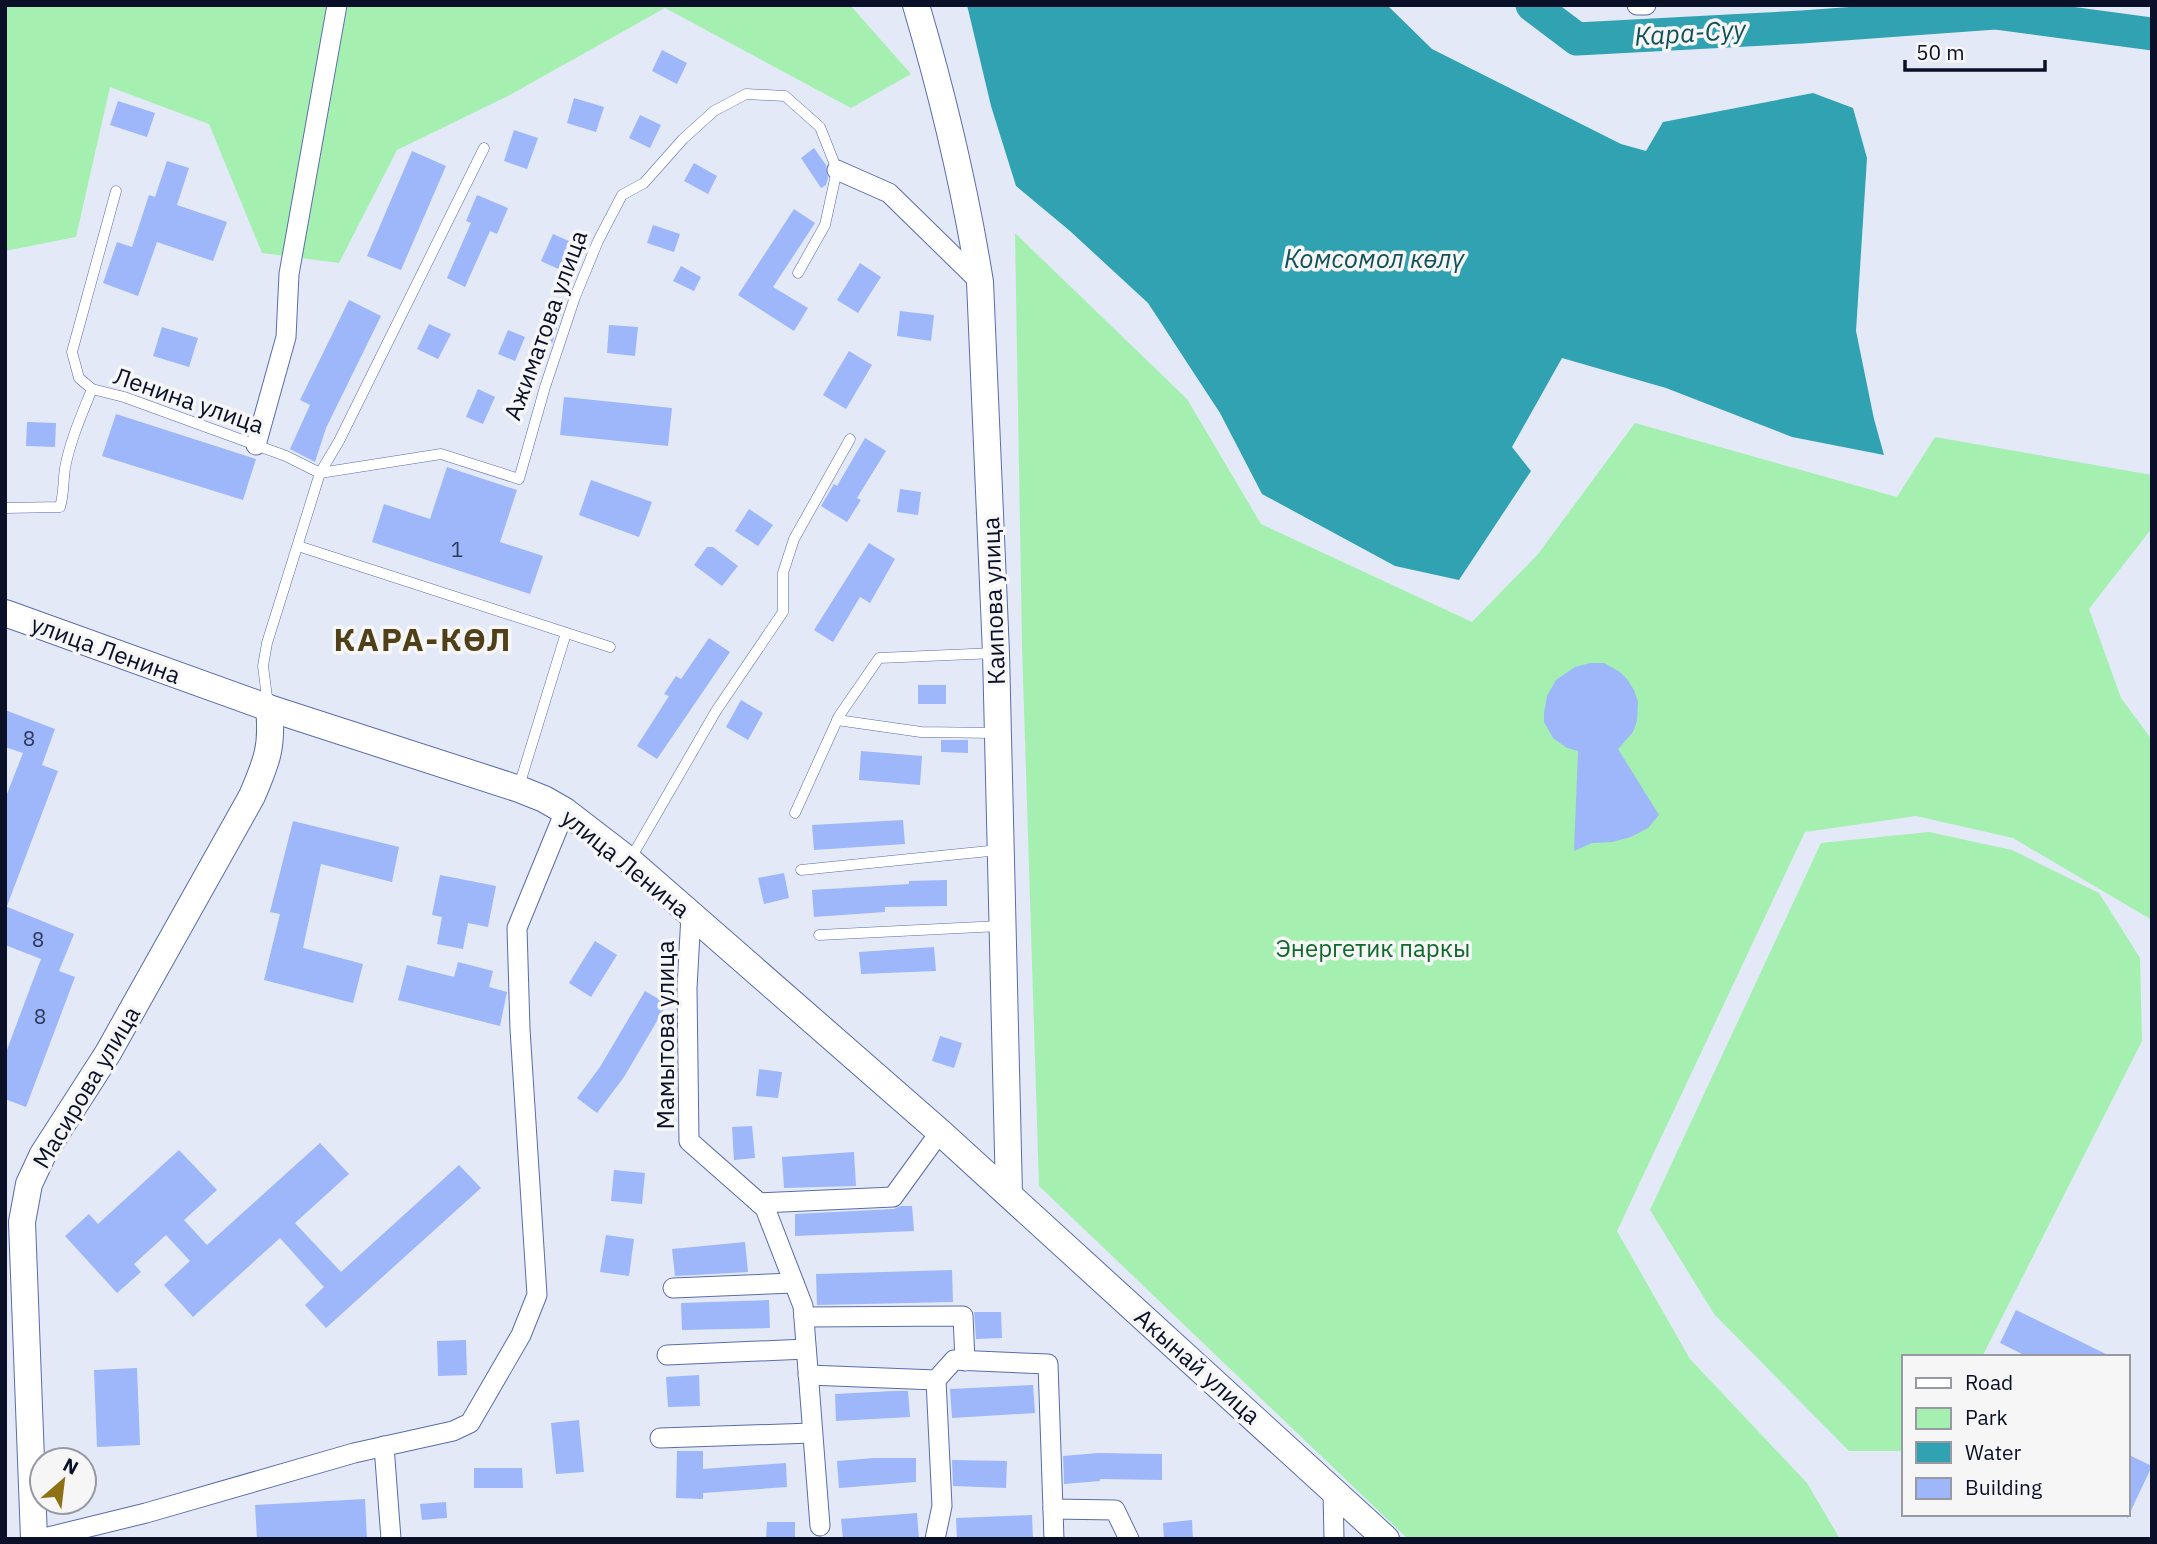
<svg xmlns="http://www.w3.org/2000/svg" width="2157" height="1544" font-family="'IBM Plex Sans',sans-serif">
<style>
.green{fill:#a5f0b1}
.water{fill:#30a2b2}
.lines{fill:none;stroke-linecap:round;stroke-linejoin:round}
.river{stroke:#30a2b2;stroke-width:33}
.building{fill:#9eb7fa}
.lane-casing{stroke:#586da9;stroke-width:11}
.street-casing{stroke:#586da9;stroke-width:21}
.secondary-casing{stroke:#586da9;stroke-width:28}
.lane{stroke:#fff;stroke-width:10}
.street{stroke:#fff;stroke-width:19}
.secondary{stroke:#fff;stroke-width:26}
.labels{text-anchor:middle;dominant-baseline:central;stroke-width:7;stroke-linejoin:round;paint-order:stroke}
.number-label{font-size:21px;fill:#2e3a5c}
.street-label{font-size:24px;fill:#091027;stroke:#f6f6f6}
.park-label{font-size:24px;fill:#0d692b;stroke:#f6f6f6}
.water-label{font-size:26px;font-style:italic;fill:#105059;stroke:#f6f6f6}
.district-label{font-size:32px;font-weight:bold;letter-spacing:2px;fill:#4f4019;stroke:#f6f6f6}
</style>
<rect width="100%" height="100%" fill="#e3e9f7"/>
<!-- green -->
<g class="green">
<path d="M5 5H850L911 74 851 108 665 8 508 96 397 150 339 263 262 253 209 124 110 87 76 237 5 251Z"/>
<path d="M1015 233 1187 399 1261 524 1472 622 1538 554 1635 423 1897 497 1935 437 2152 475V528L2089 609 2121 698 2152 740V920L2013 838 1916 816 1805 832 1617 1231 1690 1359 1807 1483 1840 1539H1408L1039 1186 1022 645Z"/>
<path d="M1929 832 2012 850 2099 893 2140 958 2142 1041 1982 1357H1903V1451H1849L1714 1314 1650 1210 1821 843Z"/>
</g>
<!-- water -->
<path class="water" d="M967 5H1387L1432 49 1621 144 1646 151 1663 122 1813 93 1853 108 1867 158 1856 331 1874 419 1884 455 1792 437 1666 388 1562 358 1512 447 1531 471 1459 580 1395 566 1262 494 1220 413 1148 303 1070 231 1016 186 991 106Z"/>
<g class="lines">
<!-- river -->
<path class="river" d="M1532 5 1577 39 1802 27 1995 13 2152 34"/>
</g>
<!-- building -->
<g class="building">
<path d="M662 50 687 63 677 84 652 71Z"/>
<path d="M574 98 604 107 596 132 567 123Z"/>
<path d="M118 101 155 113 147 137 110 125Z"/>
<path d="M640 115 661 125 650 148 629 138Z"/>
<path d="M514 130 538 138 527 169 504 161Z"/>
<path d="M814 148 826 165 828 178 826 185 821 188 801 158Z"/>
<path d="M412 151 446 166 401 270 367 256Z"/>
<path d="M167 161 189 168 177 205 227 222 213 261 157 242 138 296 103 283 117 242 132 247 149 195 155 197Z"/>
<path d="M694 163 717 176 708 194 684 181Z"/>
<path d="M477 195 508 208 497 234 490 231 465 287 447 278 471 223 466 221Z"/>
<path d="M794 209 815 223 773 287 808 308 794 331 738 295Z"/>
<path d="M653 225 680 234 674 252 647 243Z"/>
<path d="M553 234 580 246 567 273 541 261Z"/>
<path d="M860 263 881 277 858 313 837 300Z"/>
<path d="M681 266 701 277 694 291 673 281Z"/>
<path d="M349 300 381 316 326 428 315 462 290 449 310 405 300 400Z"/>
<path d="M552 307 562 311 552 344 540 339Z"/>
<path d="M900 311 934 315 931 341 897 336Z"/>
<path d="M429 324 451 334 438 359 417 349Z"/>
<path d="M609 325 638 327 635 356 607 353Z"/>
<path d="M162 327 198 338 189 367 153 356Z"/>
<path d="M508 330 525 337 515 361 498 354Z"/>
<path d="M849 351 872 365 846 409 823 395Z"/>
<path d="M478 389 495 397 483 424 466 417Z"/>
<path d="M564 397 672 408 668 446 560 435Z"/>
<path d="M116 414 256 459 243 500 102 456Z"/>
<path d="M27 422 56 423 55 447 26 446Z"/>
<path d="M865 438 886 451 857 498 861 500 847 522 821 506 834 484 837 486Z"/>
<path d="M447 467 517 490 500 542 543 556 530 594 372 542 384 504 430 519Z"/>
<path d="M591 480 652 502 639 537 579 515Z"/>
<path d="M900 489 921 492 918 515 897 512Z"/>
<path d="M749 509 773 525 758 546 735 531Z"/>
<path d="M869 543 895 559 870 603 860 597 833 642 814 630Z"/>
<path d="M707 547H713L738 566 722 586 694 565Z"/>
<path d="M709 638 730 652 657 759 637 746 669 696 664 694 676 676 681 679Z"/>
<path d="M1590 663H1604L1620 672 1627 679 1634 690 1638 702 1637 721 1633 732 1618 749 1659 815 1648 828 1631 837 1612 842 1592 843 1574 851 1578 751 1567 748 1553 738 1544 722V713L1547 696 1556 680 1575 667Z"/>
<rect x="918" y="685" width="28" height="19"/>
<path d="M741 700 763 713 748 740 726 727Z"/>
<path d="M5 710 55 729 42 765 58 771 7 906 5 799 23 753 5 747Z"/>
<path d="M941 740H968V753L941 752Z"/>
<path d="M861 751 922 756 920 785 859 780Z"/>
<path d="M903 820 905 844 814 850 812 825Z"/>
<path d="M293 821 399 847 392 882 321 864 303 948 363 964 353 1003 264 980 280 914 270 912Z"/>
<path d="M784 873 789 898 764 904 758 878Z"/>
<path d="M440 875 496 886 488 927 468 923 463 949 437 944 442 917 432 915Z"/>
<path d="M947 880V906L885 907V912L814 917 812 890 909 884V881Z"/>
<path d="M5 906 74 934 59 971 75 977 26 1107 5 1099V1055L41 959 5 945Z"/>
<path d="M595 941 617 955 591 997 569 983Z"/>
<path d="M934 947 936 971 861 974 859 952Z"/>
<path d="M458 962 493 971 489 987 507 992 500 1026 398 1000 407 965 454 977Z"/>
<path d="M645 991 667 1004 624 1077 597 1113 577 1098 600 1067Z"/>
<path d="M940 1036 962 1043 954 1068 932 1061Z"/>
<path d="M759 1069 782 1072 778 1098 756 1096Z"/>
<path d="M752 1126 755 1158 734 1160 732 1127Z"/>
<path d="M320 1143 349 1174 295 1223 341 1272 459 1165 481 1188 326 1328 305 1305 324 1287 280 1238 193 1317 164 1285 190 1261 166 1235 134 1264 141 1272 117 1293 65 1236 89 1214 98 1224 179 1150 217 1190 184 1220 207 1245Z"/>
<path d="M854 1152 856 1186 784 1188 782 1157Z"/>
<path d="M614 1170 645 1173 642 1204 611 1201Z"/>
<path d="M901 1206H912L914 1231 795 1236V1214L894 1209Z"/>
<path d="M606 1235 634 1239 629 1276 600 1272Z"/>
<path d="M745 1242 748 1272 675 1276 672 1249Z"/>
<path d="M952 1270 953 1302 817 1305 816 1274Z"/>
<path d="M769 1300 770 1328 682 1330 681 1303Z"/>
<path d="M2016 1310 2112 1357H2028L2000 1343Z"/>
<path d="M974 1312H1001L1002 1338 976 1339Z"/>
<path d="M466 1340 467 1375 438 1376 437 1341Z"/>
<path d="M137 1368 140 1445 97 1447 94 1370Z"/>
<path d="M699 1375 700 1406 668 1407 666 1377Z"/>
<path d="M1033 1385 1035 1413 952 1418 950 1389Z"/>
<path d="M894 1391H908L910 1417 836 1421 835 1394Z"/>
<path d="M579 1420 584 1472 556 1474 551 1423Z"/>
<path d="M677 1451H703V1469L786 1463 787 1487 703 1493V1499L676 1498Z"/>
<path d="M1098 1453 1162 1454V1480L1100 1479V1481L1064 1484 1063 1456Z"/>
<path d="M2127 1454 2152 1466 2127 1519Z"/>
<path d="M874 1458H916V1482L839 1488 837 1461Z"/>
<path d="M952 1460 1007 1461 1006 1488 953 1486Z"/>
<path d="M474 1468H522L523 1488H474Z"/>
<path d="M365 1499 367 1538 257 1539 255 1505Z"/>
<path d="M446 1502 447 1518 422 1520 420 1504Z"/>
<path d="M917 1513 919 1539H843L841 1519Z"/>
<path d="M1032 1515 1033 1539H957L956 1518Z"/>
<path d="M1192 1520 1193 1539H1164L1163 1523Z"/>
<path d="M767 1522H795V1539H766Z"/>
</g>
<g class="lines">
<!-- lane casing -->
<g class="lane-casing">
<g id="lane">
<path d="M92 389 79 378 72 352 116 191"/>
<path d="M5 508 60 507C64 494 63 482 65 468 70 441 82 414 92 389L124 397 234 437 286 456 320 473 441 454 519 479 545 387 575 297 598 241 622 195 644 183 683 139 714 111 746 94 785 96 820 127 837 170 825 225 798 273"/>
<path d="M298 546 610 647"/>
<path d="M268 705 263 666 267 643 320 473 339 441 484 148"/>
<path d="M837 720 921 732 996 733"/>
<path d="M519 786 566 633"/>
<path d="M795 813 839 716 879 658 996 653"/>
<path d="M631 858 716 711 783 612V573L794 539 850 439"/>
<path d="M801 870 999 850"/>
<path d="M819 935 1000 926"/>
</g>
</g>
<!-- street casing -->
<g class="street-casing">
<g id="street">
<path d="M1637 5H1646"/>
<path d="M837 170 889 193 980 282"/>
<path d="M256 445 286 337 289 274 337 5"/>
<path d="M691 915 687 988 689 1141 765 1208 803 1306 820 1526"/>
<path d="M759 1203 893 1197 940 1132"/>
<path d="M673 1288 794 1283"/>
<path d="M804 1317 963 1316 965 1361"/>
<path d="M667 1355 806 1349"/>
<path d="M808 1375 936 1380"/>
<path d="M660 1438 812 1433"/>
<path d="M384 1446 391 1539"/>
<path d="M1333 1489 1334 1539"/>
<path d="M1053 1509 1115 1510 1129 1539"/>
<path d="M40 1539 146 1513 354 1453 453 1431 470 1423 521 1335 537 1295 520 1029 517 928 565 811"/>
<path d="M935 1539 942 1506 936 1380 954 1360 1048 1364 1054 1539"/>
</g>
</g>
<!-- secondary casing -->
<g class="secondary-casing">
<g id="secondary">
<path d="M916 5C943 96 965 189 980 282L996 653 1009 1194"/>
<path d="M5 613 269 708 519 789 544 799 565 811 630 861 940 1132 1386 1539"/>
<path d="M34 1539 22 1222 29 1184 43 1154 108 1053 252 796C267 761 273 746 269 708"/>
</g>
</g>
<!-- lane -->
<use href="#lane" class="lane"/>
<!-- street -->
<use href="#street" class="street"/>
<!-- secondary -->
<use href="#secondary" class="secondary"/>
</g>
<g class="labels">
<!-- number labels -->
<g class="number-label">
<text x="457" y="549">1</text>
<text x="29" y="738">8</text>
<text x="38" y="939">8</text>
<text x="40" y="1016">8</text>
</g>
<!-- street labels -->
<g class="street-label">
<text transform="translate(545 325) rotate(-70)">Ажиматова улица</text>
<text transform="translate(189 400) rotate(19)">Ленина улица</text>
<text transform="translate(993 601) rotate(-92)">Каипова улица</text>
<text transform="translate(106 649) rotate(20)">улица Ленина</text>
<text transform="translate(626 863) rotate(39)">улица Ленина</text>
<text transform="translate(665 1035) rotate(-90)">Мамытова улица</text>
<text transform="translate(86 1087) rotate(-59)">Масирова улица</text>
<text transform="translate(1198 1366) rotate(42)">Акынай улица</text>
</g>
<!-- park labels -->
<g class="park-label">
<text x="1373" y="948">Энергетик паркы</text>
</g>
<!-- water labels -->
<g class="water-label">
<text transform="translate(1690 32) rotate(-4)">Кара-Суу</text>
<text x="1374" y="258">Комсомол көлү</text>
</g>
<!-- district labels -->
<g class="district-label">
<text x="423" y="639">КАРА-КӨЛ</text>
</g>
</g>
<!-- border -->
<rect width="2157" height="1544" fill="none" stroke="#091027" stroke-width="14"/>
<!-- legend -->
<rect x="1902" y="1355" width="228" height="161" fill="#f6f6f6" stroke="#979aa3" stroke-width="2"/>
<rect x="1916" y="1378" width="35" height="10" fill="#ffffff" stroke="#979aa3" stroke-width="2"/>
<text x="1965" y="1390" font-size="21" fill="#091027">Road</text>
<rect x="1916" y="1408" width="35" height="21" fill="#a5f0b1" stroke="#979aa3" stroke-width="2"/>
<text x="1965" y="1425" font-size="21" fill="#091027">Park</text>
<rect x="1916" y="1442" width="35" height="21" fill="#30a2b2" stroke="#979aa3" stroke-width="2"/>
<text x="1965" y="1460" font-size="21" fill="#091027">Water</text>
<rect x="1916" y="1478" width="35" height="21" fill="#9eb7fa" stroke="#979aa3" stroke-width="2"/>
<text x="1965" y="1495" font-size="21" fill="#091027">Building</text>
<!-- north arrow -->
<g transform="translate(63 1481) rotate(28)"><circle r="33" fill="#f6f6f6" stroke="#979aa3" stroke-width="2"/>
<path d="M0-5L12 26L0 18L-12 26Z" fill="#8f7115"/>
<text y="-10" font-size="19" font-weight="bold" text-anchor="middle" fill="#091027">N</text>
</g>
<!-- scale -->
<path d="M1905 60v10h140v-10" fill="none" stroke="#091027" stroke-width="3.5"/>
<text x="1916" y="60" font-size="21" fill="#091027" stroke="#f6f6f6" stroke-width="5" paint-order="stroke">50 m</text>
</svg>
